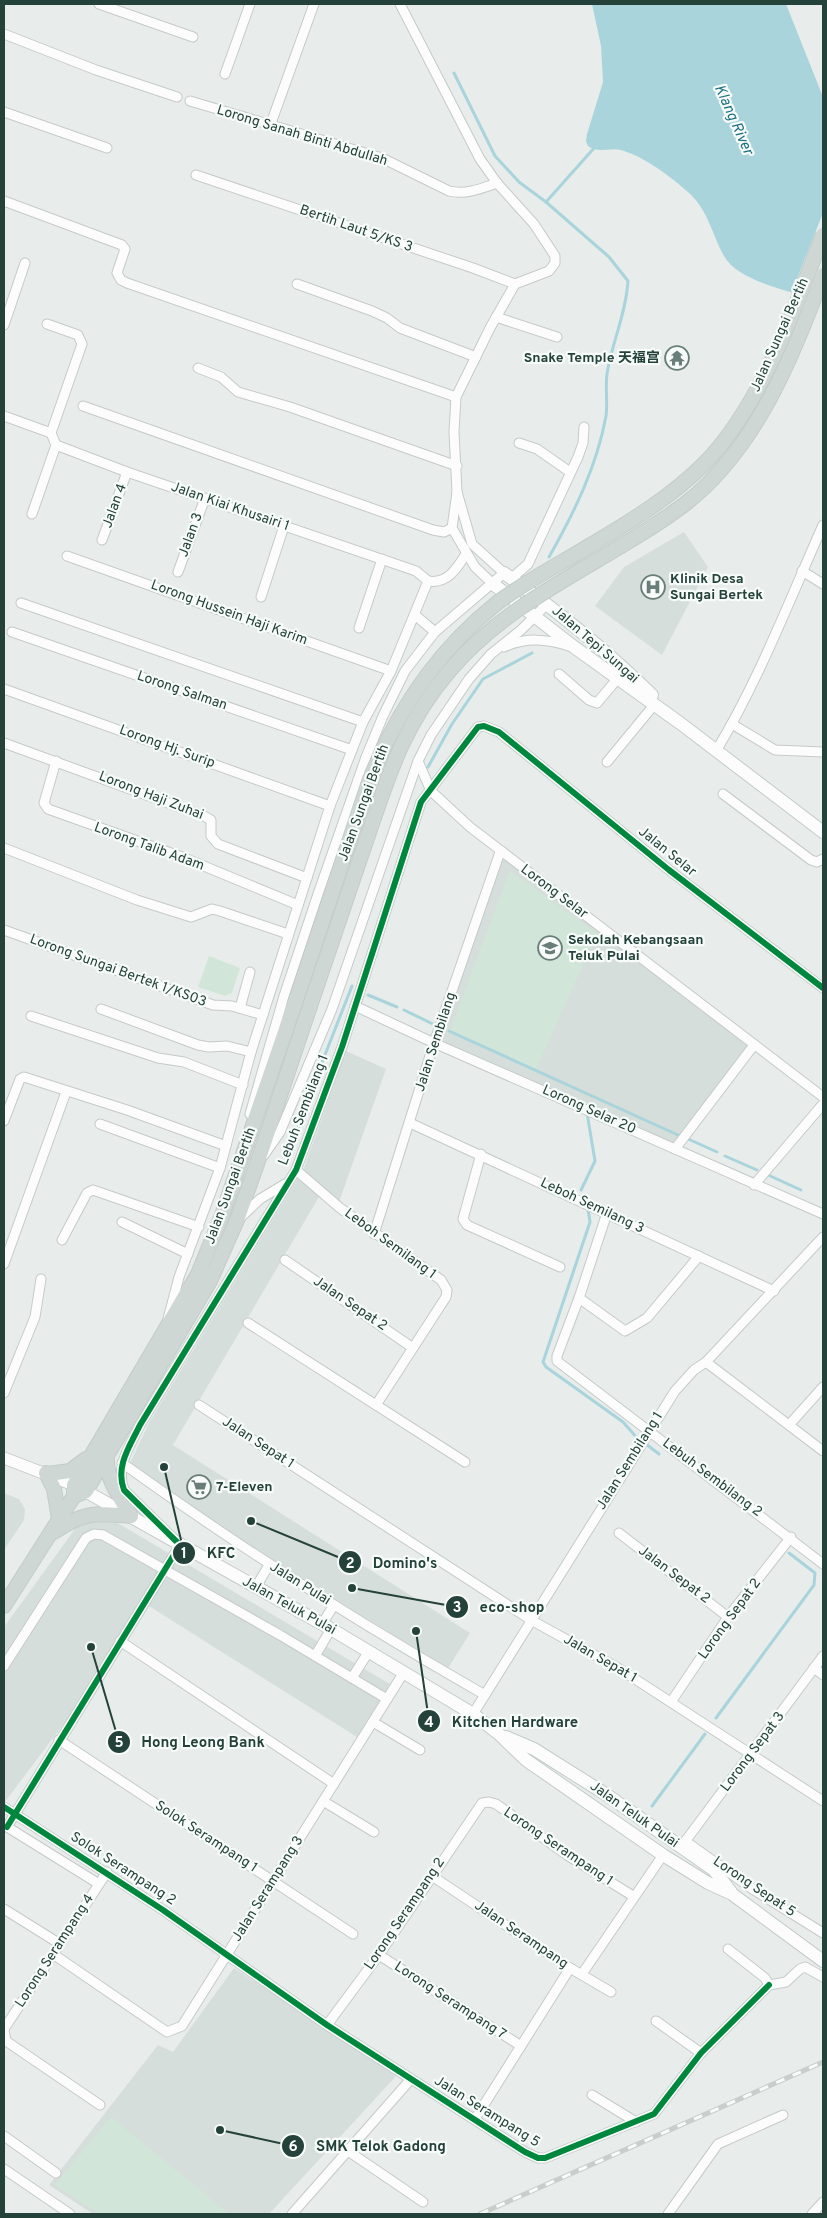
<svg xmlns="http://www.w3.org/2000/svg" width="827" height="2218" font-family="Overpass,'Noto Sans SC',sans-serif">
<style>
.built{fill:#d6dedb}
.green{fill:#d1e6d8}
.water{fill:#a9d4db}
.pier{fill:#e8edeb}
.lines{fill:none;stroke-linecap:round;stroke-linejoin:round}
.stream{stroke:#a9d4db;stroke-width:3}
.minor-casing{stroke:#c5cac8;stroke-width:11}
.tertiary-casing{stroke:#c5cac8;stroke-width:13}
.secondary-casing{stroke:#c3cbc8;stroke-width:14}
.primary-casing{stroke:#c3ccc9;stroke-width:16}
.minor{stroke:#fcfcfc;stroke-width:9}
.tertiary{stroke:#fcfcfc;stroke-width:11}
.secondary{stroke:#fcfcfc;stroke-width:12}
.primary{stroke:#cfd7d5;stroke-width:14}
.rail-casing{stroke:#c9cdcc;stroke-width:5}
.rail{stroke:#f7fbf9;stroke-width:3;stroke-dasharray:9;stroke-linecap:butt}
.primary-bridge-casing{stroke:#c3ccc9;stroke-width:16;stroke-linecap:butt}
.primary-bridge{stroke:#cfd7d5;stroke-width:14}
.cycleway-casing{stroke:#f7fbf9;stroke-width:9}
.cycleway{stroke:#00873e;stroke-width:6}
.labels{text-anchor:middle;dominant-baseline:central;stroke-width:4.5;stroke-linejoin:round;paint-order:stroke}
.street-label{font-size:14px;fill:#24423a;stroke:#f7fbf9}
.poi-label{font-size:14px;font-weight:bold;fill:#24423a;stroke:#f7fbf9;text-anchor:start}
.water-label{font-size:15px;font-style:italic;fill:#1c6f80;stroke:#f7fbf9}
.leader{fill:none;stroke:#24423a;stroke-width:2}
.callout-dot{fill:#24423a;stroke:#f7fbf9;stroke-width:2}
.mark-label{font-size:15px;text-anchor:middle;font-weight:bold;fill:#fff}
.callout-label{font-size:15px;text-anchor:middle;font-weight:bold;fill:#24423a;stroke:#f7fbf9;stroke-width:4.5;stroke-linejoin:round;paint-order:stroke}
</style>
<rect width="100%" height="100%" fill="#e8edeb"/>
<!-- built -->
<g class="built">
<path d="M684 532 708 567 662 655 595 606 624 567Z"/>
<path d="M504 853 753 1043 675 1145 438 1042Z"/>
<path d="M346 1051 386 1069 339 1202 323 1190 173 1445 470 1633 447 1670 268 1561 130 1463 150 1421 304 1168Z"/>
<path d="M4 1493 19 1499 25 1509 24 1520 4 1550Z"/>
<path d="M80 1522H116L390 1684 357 1737 141 1601 75 1709 4 1803V1627Z"/>
<path d="M234 1968 398 2074 269 2214H93L49 2185 158 2045 173 2052Z"/>
</g>
<!-- green -->
<g class="green">
<path d="M510 871 597 933 536 1069 450 1031Z"/>
<path d="M209 956 240 968 232 993 225 996 198 987Z"/>
<path d="M111 2117 228 2213 227 2214H100L55 2185Z"/>
</g>
<!-- water -->
<path class="water" d="M592 4H786L823 97V301C796 293 738 282 724 256 712 234 708 210 689 193 670 176 645 157 621 150 608 147 599 154 588 146L586 141 587 134 603 82 601 46Z"/>
<!-- pier -->
<path class="pier" d="M823 213V304L791 294Z"/>
<g class="lines">
<!-- stream -->
<g class="stream">
<path d="M454 73 495 156 519 182 546 202"/>
<path d="M549 557C574 513 597 466 606 416 608 402 605 387 607 374 612 342 626 314 628 281L609 257 546 202 595 147"/>
<path d="M428 767 452 724 483 679 532 653"/>
<path d="M368 995 397 1007"/>
<path d="M404 1010 437 1026"/>
<path d="M449 1031 678 1135"/>
<path d="M686 1138 717 1152"/>
<path d="M289 1155 310 1093 352 986"/>
<path d="M725 1156 757 1170"/>
<path d="M768 1175 801 1190"/>
<path d="M581 1190 595 1161 587 1113"/>
<path d="M588 1209 590 1222 543 1362 546 1367 623 1422 638 1439"/>
<path d="M646 1444 659 1454"/>
<path d="M716 1718 814 1585 815 1573 789 1553"/>
<path d="M652 1806 705 1734"/>
</g>
<!-- minor casing -->
<g class="minor-casing">
<g id="minor">
<path d="M99 4 193 37"/>
<path d="M400 4 480 159 497 183 534 224 555 256V263L549 271 515 284 490 328 456 397 454 432 457 492 452 528 475 567 493 584"/>
<path d="M4 34 96 70 177 97"/>
<path d="M225 74 250 4"/>
<path d="M190 101 382 158 449 191C466 195 480 189 497 183"/>
<path d="M4 112 107 148"/>
<path d="M270 126 314 4"/>
<path d="M196 175 473 268 515 284"/>
<path d="M4 201 122 245 125 249 117 273 121 280 127 283 456 397"/>
<path d="M297 284 372 311 387 318 400 328 476 357"/>
<path d="M496 317 557 337"/>
<path d="M47 324 78 335 82 344 51 433"/>
<path d="M4 325 25 263"/>
<path d="M198 368 221 377 238 392 290 407 457 466"/>
<path d="M83 406 433 530 444 532 452 528"/>
<path d="M4 416 51 433 56 445 127 472 416 571 428 581 391 671 363 722 330 806 251 1052 220 1168 179 1277 168 1319"/>
<path d="M519 443 537 449 570 472"/>
<path d="M32 514 56 445"/>
<path d="M102 540 127 472"/>
<path d="M67 556 391 671"/>
<path d="M802 571 823 584"/>
<path d="M178 572 205 498"/>
<path d="M512 578 528 564 578 457 583 443 584 427"/>
<path d="M428 581C447 584 456 570 466 554"/>
<path d="M261 597 284 526"/>
<path d="M21 603 363 722"/>
<path d="M415 615 435 632"/>
<path d="M359 628 382 559"/>
<path d="M12 632 352 750"/>
<path d="M504 647C526 637 547 639 569 646"/>
<path d="M559 674 589 700 597 703 618 678"/>
<path d="M4 689 330 806"/>
<path d="M732 724 775 750 823 752"/>
<path d="M4 743 204 816 211 820V836L218 844 307 878"/>
<path d="M716 751C759 680 789 601 823 525"/>
<path d="M56 761 44 803 48 809 182 857 298 905"/>
<path d="M418 761 431 791 470 827 823 1097"/>
<path d="M607 762 654 705"/>
<path d="M723 794 811 860 817 862 823 859"/>
<path d="M4 848 137 900 191 917 212 909 220 911 288 934"/>
<path d="M4 930 213 1005 232 1006 263 1015"/>
<path d="M355 1006 434 1043 823 1214"/>
<path d="M240 1008 250 972"/>
<path d="M101 1009 198 1045 209 1047 227 1046 251 1052"/>
<path d="M31 1016 158 1058 184 1062 243 1085"/>
<path d="M250 1114 284 996 318 894 366 757 383 716 405 671 435 632 504 573 472 544 457 492"/>
<path d="M4 1121 20 1079 24 1077 127 1110 226 1146"/>
<path d="M410 1123 774 1291"/>
<path d="M100 1124 220 1168"/>
<path d="M675 1149 754 1045"/>
<path d="M481 1154 463 1219 467 1225 560 1267"/>
<path d="M264 1155 280 1132 332 1009 418 761 431 735 469 679 491 654 521 630 547 604"/>
<path d="M296 1170 340 1208 441 1280 447 1290 446 1297 376 1405"/>
<path d="M754 1185 823 1104"/>
<path d="M607 1213 579 1298 557 1356V1361L823 1564"/>
<path d="M240 1218 260 1199 285 1184"/>
<path d="M122 1222 188 1254"/>
<path d="M374 1234 434 1043 500 852"/>
<path d="M62 1240 87 1193 93 1190 199 1227"/>
<path d="M285 1260 413 1348"/>
<path d="M4 1264 66 1092"/>
<path d="M579 1298 625 1331 647 1318 699 1256"/>
<path d="M248 1323 465 1462"/>
<path d="M706 1362 823 1451"/>
<path d="M4 1393 35 1317 41 1279"/>
<path d="M199 1405 531 1620 618 1668 823 1801"/>
<path d="M789 1425 823 1387"/>
<path d="M122 1463C239 1547 360 1624 485 1695"/>
<path d="M619 1533 728 1617"/>
<path d="M256 1587 269 1565"/>
<path d="M322 1624 334 1605"/>
<path d="M120 1641 334 1784"/>
<path d="M315 1656 331 1629"/>
<path d="M4 1666 86 1538 94 1534 103 1535 280 1635 387 1699"/>
<path d="M814 1668 823 1675"/>
<path d="M352 1678 369 1651"/>
<path d="M671 1702 728 1617 791 1537"/>
<path d="M473 1714 675 1391 694 1370 706 1362 823 1237"/>
<path d="M373 1722 420 1750"/>
<path d="M59 1740 353 1934"/>
<path d="M323 1801 374 1832"/>
<path d="M4 1807 163 1910 327 2025 525 2152 538 2158H545L654 2114 701 2053 769 1985"/>
<path d="M4 1825 99 1884"/>
<path d="M7 1827 180 1545 124 1490C115 1466 130 1446 140 1425L296 1170 342 1047 421 802 478 727 484 726 499 732 669 870 823 988"/>
<path d="M685 1841 754 1890 823 1933"/>
<path d="M681 1847 823 1656"/>
<path d="M432 1876 570 1968 611 1992"/>
<path d="M4 1909 60 1944"/>
<path d="M728 1949 765 1978 769 1985"/>
<path d="M53 1954 167 2032 182 2026 404 1672"/>
<path d="M379 1955 521 2046"/>
<path d="M582 1974 663 1855"/>
<path d="M769 1985 786 1982 800 1969 805 1967 823 1977"/>
<path d="M656 2021 701 2053"/>
<path d="M327 2025 381 1952 482 1803 489 1802 496 1804 567 1855 633 1896"/>
<path d="M4 2029 107 1872"/>
<path d="M4 2030 6 2041 100 2105"/>
<path d="M592 2095 636 2122"/>
<path d="M475 2119 570 1968"/>
<path d="M4 2136 56 2173"/>
<path d="M348 2151 423 2202"/>
<path d="M4 2169 70 2214"/>
<path d="M292 2214 411 2079"/>
<path d="M668 2214 718 2144 783 2115"/>
<path d="M812 2214 823 2202"/>
</g>
</g>
<!-- tertiary casing -->
<g class="tertiary-casing">
<path id="tertiary" d="M4 1458 74 1485"/>
</g>
<!-- secondary casing -->
<g class="secondary-casing">
<g id="secondary">
<path d="M504 573C556 610 606 650 652 695"/>
<path d="M493 584 574 647 680 723 823 832"/>
<path d="M78 1487 331 1629 473 1714 499 1734 526 1760 663 1855 708 1883 732 1894 823 1961"/>
<path d="M506 1737 534 1749 607 1795 714 1870 731 1892"/>
</g>
</g>
<!-- primary casing -->
<g class="primary-casing">
<g id="primary">
<path d="M107 1456C105 1478 120 1497 131 1516"/>
<path d="M46 1473 54 1489 59 1519"/>
<path d="M48 1474 70 1471 86 1459"/>
<path d="M74 1496 86 1491 210 1281 237 1220 257 1164 309 1009"/>
<path d="M54 1532C85 1511 95 1513 131 1516"/>
<path d="M4 1606 74 1496V1485L198 1274 221 1218 295 1003"/>
</g>
</g>
<!-- minor -->
<use href="#minor" class="minor"/>
<!-- tertiary -->
<use href="#tertiary" class="tertiary"/>
<!-- secondary -->
<use href="#secondary" class="secondary"/>
<!-- primary -->
<use href="#primary" class="primary"/>
<!-- rail casing -->
<g class="rail-casing">
<path id="rail" d="M480 2214 823 2062"/>
</g>
<!-- rail -->
<use href="#rail" class="rail"/>
<!-- primary-bridge casing -->
<g class="primary-bridge-casing">
<g id="primary-bridge">
<path d="M295 1003 369 782C396 712 438 650 497 603 521 585 548 570 574 555 619 528 666 502 704 464 762 405 793 311 823 235"/>
<path d="M309 1009C327 956 345 903 363 850 387 781 401 727 450 670 514 595 608 562 685 504 757 448 792 357 823 275"/>
</g>
</g>
<!-- primary-bridge -->
<use href="#primary-bridge" class="primary-bridge"/>
<!-- cycleway casing -->
<g class="cycleway-casing">
<g id="cycleway">
<path d="M4 1807 163 1910 327 2025 525 2152 538 2158H545L654 2114 701 2053 769 1985"/>
<path d="M7 1827 180 1545 124 1490C115 1466 130 1446 140 1425L296 1170 342 1047 421 802 478 727 484 726 499 732 669 870 823 988"/>
</g>
</g>
<!-- cycleway -->
<use href="#cycleway" class="cycleway"/>
</g>
<!-- icons -->
<defs>
<g id="temple-ring" transform="scale(1.25)"><circle r="9.5" fill="#f7fbf9" stroke="#697e78" stroke-width="1.5"/><path d="M0-6L5-2H3V0L6.5 2.5H4V6H1.5V3h-3V6H-4V2.5H-6.5L-3 0V-2H-5Z" fill="#697e78"/></g>
<g id="hospital-ring" transform="scale(1.25)"><circle r="9.5" fill="#f7fbf9" stroke="#697e78" stroke-width="1.5"/><path d="M-5-5h3v3.5h4V-5h3V5h-3V1.5h-4V5h-3Z" fill="#697e78"/></g>
<g id="school-ring" transform="scale(1.25)"><circle r="9.5" fill="#f7fbf9" stroke="#697e78" stroke-width="1.5"/><path d="M0-5L7-2L0 1L-7-2ZM-4 1L0 2.5L4 1V4Q0 6-4 4Z" fill="#697e78"/></g>
<g id="supermarket-ring" transform="scale(1.25)"><circle r="9.5" fill="#f7fbf9" stroke="#697e78" stroke-width="1.5"/><path d="M-6-5.5h2.5l.6 2H6L4.5 2H-2.5L-4.4-4H-6ZM-1.5 3.2a1.3 1.3 0 1 0 .1 0ZM3 3.2a1.3 1.3 0 1 0 .1 0Z" fill="#697e78"/></g>
</defs>
<g fill-rule="evenodd">
<use href="#temple-ring" x="677" y="358"/>
<use href="#hospital-ring" x="653" y="587"/>
<use href="#school-ring" x="550" y="948"/>
<use href="#supermarket-ring" x="199" y="1487"/>
</g>
<g class="labels">
<!-- street labels -->
<g class="street-label">
<text transform="translate(302 136) rotate(17)">Lorong Sanah Binti Abdullah</text>
<text transform="translate(356 229) rotate(19)">Bertih Laut 5/KS 3</text>
<text transform="translate(780 335) rotate(-66)">Jalan Sungai Bertih</text>
<text transform="translate(115 506) rotate(-70)">Jalan 4</text>
<text transform="translate(230 507) rotate(19)">Jalan Kiai Khusairi 1</text>
<text transform="translate(191 535) rotate(-70)">Jalan 3</text>
<text transform="translate(229 613) rotate(20)">Lorong Hussein Haji Karim</text>
<text transform="translate(595 645) rotate(41)">Jalan Tepi Sungai</text>
<text transform="translate(182 691) rotate(19)">Lorong Salman</text>
<text transform="translate(167 747) rotate(20)">Lorong Hj. Surip</text>
<text transform="translate(151 796) rotate(21)">Lorong Haji Zuhai</text>
<text transform="translate(364 803) rotate(-70)">Jalan Sungai Bertih</text>
<text transform="translate(149 847) rotate(20)">Lorong Talib Adam</text>
<text transform="translate(667 852) rotate(39)">Jalan Selar</text>
<text transform="translate(554 892) rotate(37)">Lorong Selar</text>
<text transform="translate(118 971) rotate(20)">Lorong Sungai Bertek 1/KS03</text>
<text transform="translate(436 1042) rotate(-72)">Jalan Sembilang</text>
<text transform="translate(304 1110) rotate(-69)">Lebuh Sembilang 1</text>
<text transform="translate(589 1110) rotate(24)">Lorong Selar 20</text>
<text transform="translate(231 1186) rotate(-70)">Jalan Sungai Bertih</text>
<text transform="translate(592 1206) rotate(25)">Leboh Semilang 3</text>
<text transform="translate(390 1244) rotate(36)">Leboh Semilang 1</text>
<text transform="translate(350 1304) rotate(34)">Jalan Sepat 2</text>
<text transform="translate(258 1443) rotate(33)">Jalan Sepat 1</text>
<text transform="translate(630 1461) rotate(-58)">Jalan Sembilang 1</text>
<text transform="translate(712 1478) rotate(37)">Lebuh Sembilang 2</text>
<text transform="translate(674 1575) rotate(37)">Jalan Sepat 2</text>
<text transform="translate(300 1584) rotate(32)">Jalan Pulai</text>
<text transform="translate(289 1606) rotate(29)">Jalan Teluk Pulai</text>
<text transform="translate(730 1619) rotate(-54)">Lorong Sepat 2</text>
<text transform="translate(600 1659) rotate(30)">Jalan Sepat 1</text>
<text transform="translate(753 1752) rotate(-53)">Lorong Sepat 3</text>
<text transform="translate(634 1815) rotate(35)">Jalan Teluk Pulai</text>
<text transform="translate(206 1837) rotate(33)">Solok Serampang 1</text>
<text transform="translate(558 1847) rotate(34)">Lorong Serampang 1</text>
<text transform="translate(123 1869) rotate(33)">Solok Serampang 2</text>
<text transform="translate(754 1887) rotate(34)">Lorong Sepat 5</text>
<text transform="translate(268 1889) rotate(-58)">Jalan Serampang 3</text>
<text transform="translate(405 1914) rotate(-56)">Lorong Serampang 2</text>
<text transform="translate(521 1935) rotate(34)">Jalan Serampang</text>
<text transform="translate(55 1951) rotate(-57)">Lorong Serampang 4</text>
<text transform="translate(450 2001) rotate(33)">Lorong Serampang 7</text>
<text transform="translate(487 2112) rotate(32)">Jalan Serampang 5</text>
</g>
<!-- poi labels -->
<g class="poi-label">
<text x="660" y="358" text-anchor="end">Snake Temple 天福宫</text>
<text x="670" y="579">Klinik Desa<tspan x="670" dy="16">Sungai Bertek</tspan></text>
<text x="568" y="940">Sekolah Kebangsaan<tspan x="568" dy="16">Teluk Pulai</tspan></text>
<text x="216" y="1487">7-Eleven</text>
</g>
<!-- water labels -->
<g class="water-label">
<text transform="translate(733 120) rotate(66)">Klang River</text>
</g>
</g>
<!-- callouts -->
<path class="leader" d="M164 1467L184 1553M251 1521L350 1562M352 1588L457 1607M416 1631L429 1721M91 1647L119 1742M220 2130L293 2146"/>
<g class="callout-dot">
<circle cx="164" cy="1467" r="5"/>
<circle cx="251" cy="1521" r="5"/>
<circle cx="352" cy="1588" r="5"/>
<circle cx="416" cy="1631" r="5"/>
<circle cx="91" cy="1647" r="5"/>
<circle cx="220" cy="2130" r="5"/>
<circle cx="184" cy="1553" r="12"/>
<circle cx="350" cy="1562" r="12"/>
<circle cx="457" cy="1607" r="12"/>
<circle cx="429" cy="1721" r="12"/>
<circle cx="119" cy="1742" r="12"/>
<circle cx="293" cy="2146" r="12"/>
</g>
<g class="mark-label">
<text x="184" y="1558">1</text>
<text x="350" y="1568">2</text>
<text x="457" y="1612">3</text>
<text x="429" y="1727">4</text>
<text x="119" y="1747">5</text>
<text x="293" y="2151">6</text>
</g>
<g class="callout-label">
<text x="221" y="1558">KFC</text>
<text x="405" y="1568">Domino's</text>
<text x="512" y="1612">eco-shop</text>
<text x="515" y="1727">Kitchen Hardware</text>
<text x="203" y="1747">Hong Leong Bank</text>
<text x="381" y="2151">SMK Telok Gadong</text>
</g>
<!-- border -->
<rect width="827" height="2218" fill="none" stroke="#24423a" stroke-width="10"/>
</svg>
